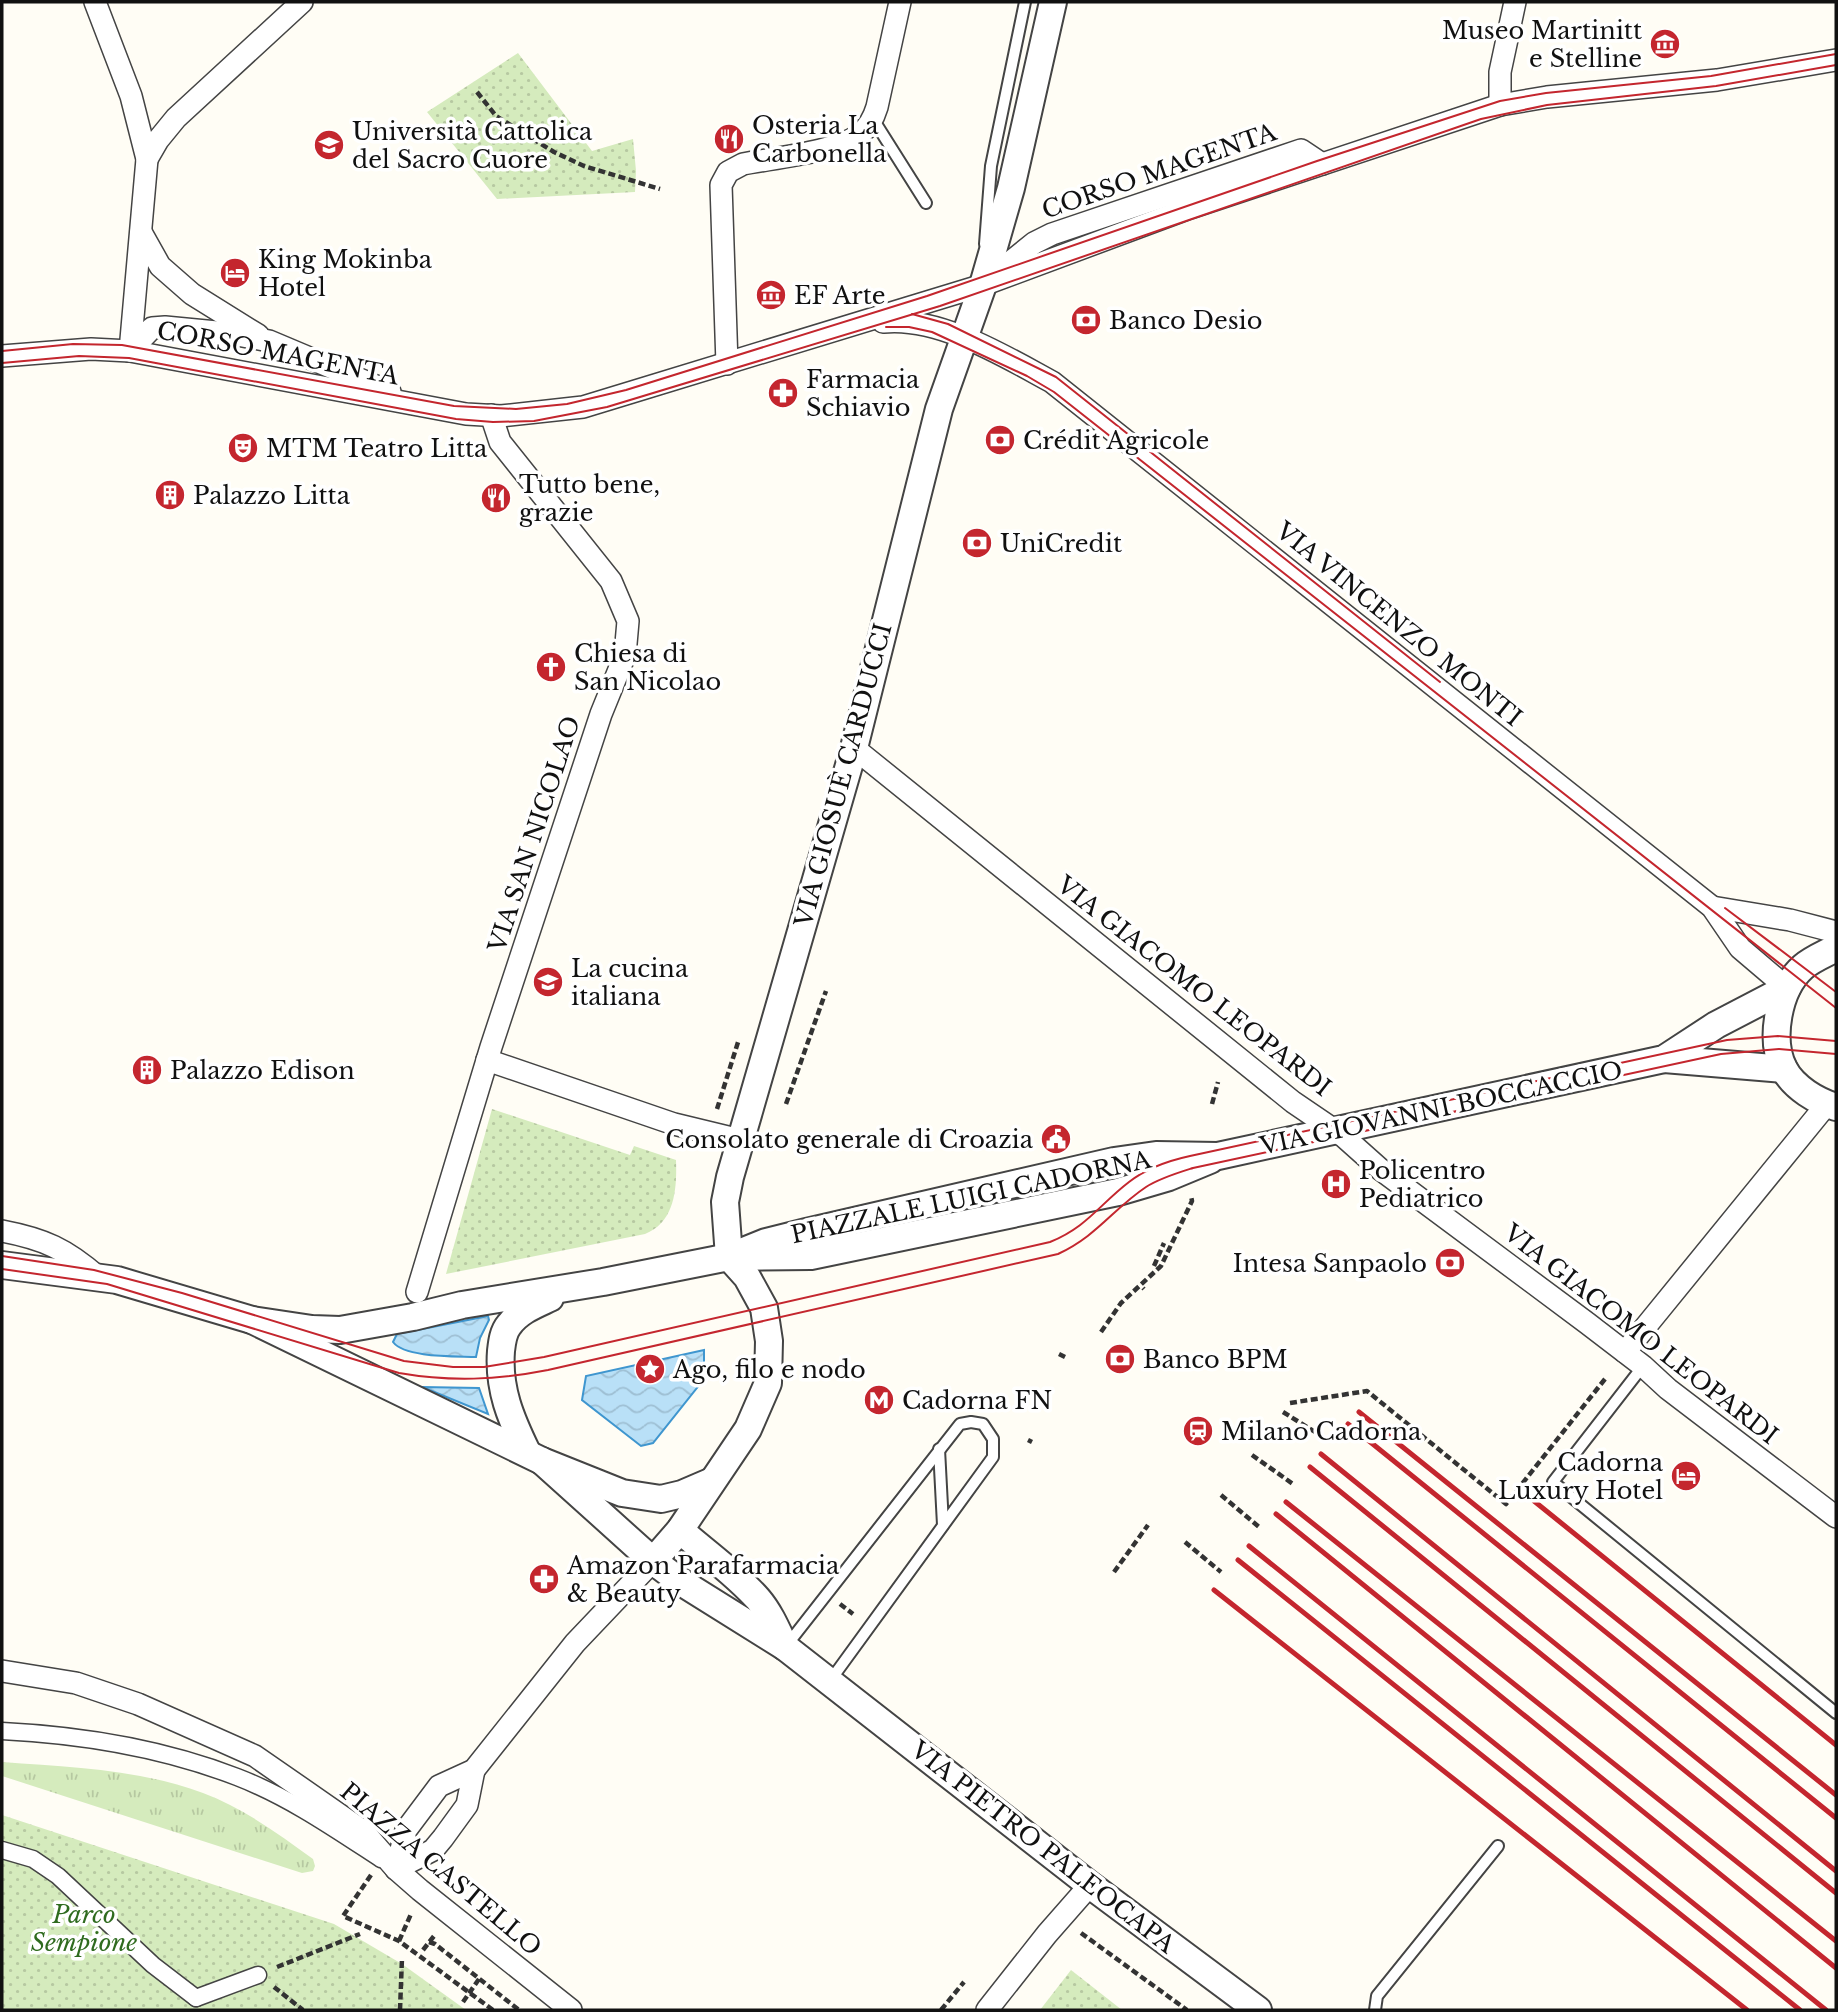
<svg xmlns="http://www.w3.org/2000/svg" width="1838" height="2012" font-family="'Libre Baskerville',serif">
<style>
.grass{fill:url(#grass-tufts)}
.park{fill:url(#park-dots)}
.water{fill:url(#water-waves);stroke:#3f96cf;stroke-width:2}
.lines{fill:none;stroke-linecap:round;stroke-linejoin:round}
.service-casing{stroke:#444;stroke-width:14}
.pedestrian-casing{stroke:#444;stroke-width:19}
.minor-casing{stroke:#444;stroke-width:24}
.tertiary-casing{stroke:#444;stroke-width:30}
.path{stroke:#333;stroke-width:4.5;stroke-dasharray:7 3.5;stroke-linecap:butt}
.service{stroke:#fff;stroke-width:10}
.pedestrian{stroke:#fff;stroke-width:16}
.minor{stroke:#fff;stroke-width:21}
.tertiary{stroke:#fff;stroke-width:26}
.tram{stroke:#c4262e;stroke-width:2}
.rail{stroke:#c4262e;stroke-width:5}
.labels{text-anchor:middle;dominant-baseline:central;stroke-width:7;stroke-linejoin:round;paint-order:stroke}
.poi-label{font-size:24px;fill:#111;stroke:#fff;text-anchor:start}
.street-label{font-size:24px;fill:#111;stroke:#fff}
.park-label{font-size:24px;font-style:italic;fill:#2f6b1f;stroke:#fff}
</style>
<defs>
<pattern id="grass-tufts" width="24" height="20" patternUnits="userSpaceOnUse" patternTransform="scale(1.75)"><rect width="24" height="20" fill="#d5ebbd"/><path d="M3 7l-1-3M5 7V3M7 7l1-3M15 17l-1-3M17 17v-4M19 17l1-3" fill="none" stroke="#b6c8a1"/></pattern>
<pattern id="park-dots" width="8" height="8" patternUnits="userSpaceOnUse" patternTransform="scale(1.75)"><rect width="8" height="8" fill="#d5ebbd"/><path d="M2 2h.1M6 6h.1" fill="none" stroke="#b6c8a1" stroke-width="1.8" stroke-linecap="round"/></pattern>
<pattern id="water-waves" width="16" height="10" patternUnits="userSpaceOnUse" patternTransform="scale(1.75)"><rect width="16" height="10" fill="#b9e0f7"/><path d="M0 5q4-4 8 0t8 0" fill="none" stroke="#9ebfd3"/></pattern>
</defs>
<rect width="100%" height="100%" fill="#fffdf5"/>
<!-- grass -->
<path class="grass" d="M2 1762C69 1767 139 1769 203 1793 243 1808 279 1834 313 1859L315 1866 313 1871 302 1873 2 1776Z"/>
<!-- park -->
<g class="park">
<path d="M518 53 592 151 633 139 636 171 635 192 497 199 427 112Z"/>
<path d="M492 1109 630 1155 634 1146 676 1160C677 1189 675 1222 645 1234L446 1274Z"/>
<path d="M2 1815 334 1924 402 1964 466 2010H2Z"/>
<path d="M1071 1970 1122 2010H1040Z"/>
</g>
<!-- water -->
<g class="water">
<path d="M488 1316 489 1320 480 1338 476 1357C456 1356 405 1358 393 1342L397 1334Z"/>
<path d="M704 1350V1366L700 1384 653 1443 641 1446 582 1400 586 1376Z"/>
<path d="M422 1387 479 1388 488 1414Z"/>
</g>
<g class="lines">
<!-- service casing -->
<g class="service-casing">
<g id="service">
<path d="M873 119 926 203"/>
<path d="M985 244 991 166 1025 2"/>
<path d="M1643 1366 1553 1482 1836 1713"/>
<path d="M939 1449 943 1525"/>
<path d="M787 1645 960 1424 971 1422 983 1424 993 1439V1457L830 1681"/>
<path d="M1375 2010 1377 1996 1498 1846"/>
</g>
</g>
<!-- pedestrian casing -->
<g class="pedestrian-casing">
<g id="pedestrian">
<path d="M2 1731C82 1735 162 1748 237 1777 289 1797 335 1829 381 1859"/>
<path d="M2 1850 33 1859 58 1876 153 1965 196 1998"/>
<path d="M196 1998 258 1975"/>
</g>
</g>
<!-- minor casing -->
<g class="minor-casing">
<g id="minor">
<path d="M95 2 131 96 147 159 130 351"/>
<path d="M1500 105V72L1515 2"/>
<path d="M147 159 158 140 176 118 302 2"/>
<path d="M141 232 160 266 192 294 258 335"/>
<path d="M998 272 1034 243 1052 234 1301 150 1322 164"/>
<path d="M883 322C939 316 1004 356 1052 382L1712 907 1740 948 1787 988"/>
<path d="M130 351 152 328 165 327 227 333 269 341 390 392"/>
<path d="M2 356 91 349 130 351 466 414 501 416 583 407 642 389 983 285 1190 208 1500 105 1547 97 1717 80 1836 60"/>
<path d="M727 364 721 185 728 172 743 164C773 158 838 152 860 134 869 127 874 117 877 107L900 2"/>
<path d="M854 748 1293 1102 1343 1136 1380 1169 1587 1323 1643 1366 1668 1389 1836 1517"/>
<path d="M1712 907 1790 920 1836 932"/>
<path d="M487 1060 674 1124 740 1140"/>
<path d="M2 1231C44 1239 66 1249 98 1277"/>
<path d="M417 1292 491 1047 601 714 625 655 628 621 611 581 500 442 491 415"/>
<path d="M1625 1352 1827 1104"/>
<path d="M2 1671 76 1683 138 1704 255 1756 363 1831 396 1869 420 1890 571 2010"/>
<path d="M396 1869 406 1830 439 1786 474 1770 575 1643 653 1561"/>
<path d="M396 1869 433 1850 443 1838 467 1805 474 1770"/>
<path d="M987 2010 1047 1934 1090 1885"/>
</g>
</g>
<!-- tertiary casing -->
<g class="tertiary-casing">
<g id="tertiary">
<path d="M1836 948C1825 954 1812 959 1803 967 1778 989 1769 1040 1784 1069 1794 1088 1817 1101 1836 1107"/>
<path d="M1664 1059 1784 1069"/>
<path d="M729 1257 766 1242 806 1232 1114 1161 1156 1155 1218 1156 1664 1059 1716 1025 1787 988"/>
<path d="M2 1265 117 1280 252 1320 542 1461 622 1493 661 1499 682 1494 710 1482"/>
<path d="M252 1320 312 1329 340 1330 413 1317 462 1305 603 1282 729 1257 811 1256 1118 1192 1169 1177 1210 1160"/>
<path d="M527 1452C511 1419 498 1389 501 1351 502 1342 503 1332 509 1325 519 1311 535 1305 550 1298"/>
<path d="M542 1461 653 1561 681 1582 785 1647 1090 1885 1258 2010"/>
<path d="M680 1530C706 1553 735 1573 758 1599 770 1613 777 1630 785 1647"/>
<path d="M653 1561 680 1530 748 1429 768 1383 769 1341 764 1308 747 1277 729 1257 725 1202 730 1177 854 748 939 409 983 285 1011 188 1053 2"/>
</g>
</g>
<!-- path -->
<g class="path">
<path d="M477 92 496 116 554 152 584 166 660 189"/>
<path d="M786 1104 826 991"/>
<path d="M1212 1104 1218 1082"/>
<path d="M717 1109 739 1039"/>
<path d="M1154 1266 1164 1243"/>
<path d="M1143 1288 1144 1289"/>
<path d="M1101 1332 1121 1303 1161 1266 1192 1201 1191 1196"/>
<path d="M1059 1354 1065 1357"/>
<path d="M1290 1403 1367 1391 1506 1504 1605 1379"/>
<path d="M1283 1412 1328 1440"/>
<path d="M1028 1440 1032 1442"/>
<path d="M1252 1455 1293 1484"/>
<path d="M1221 1495 1259 1527"/>
<path d="M1185 1542 1221 1572"/>
<path d="M1114 1572 1148 1525"/>
<path d="M840 1604 853 1614"/>
<path d="M371 1875 343 1916 399 1941 493 2010"/>
<path d="M1081 1933 1187 2010"/>
<path d="M399 1941 411 1914"/>
<path d="M429 1942 435 1944 519 2010"/>
<path d="M423 1950 434 1936"/>
<path d="M277 1967 360 1934"/>
<path d="M274 1987 303 2010"/>
<path d="M463 2002 479 1979"/>
<path d="M400 2010 402 1958"/>
<path d="M941 2010 964 1982"/>
</g>
<!-- service -->
<use href="#service" class="service"/>
<!-- pedestrian -->
<use href="#pedestrian" class="pedestrian"/>
<!-- minor -->
<use href="#minor" class="minor"/>
<!-- tertiary -->
<use href="#tertiary" class="tertiary"/>
<!-- tram -->
<g class="tram">
<path d="M912 314 948 324 1056 377 1440 682"/>
<path d="M886 327H909L932 332 1027 376 1054 392 1836 1008"/>
<path d="M2 351 73 344 122 345 454 406 516 409 567 404 626 390 927 296 1317 161 1500 101 1546 93 1711 76 1836 54"/>
<path d="M2 363 79 356 129 358 456 419 493 422 534 421 607 407 940 306 1481 119 1547 105 1716 86 1836 65"/>
<path d="M1725 908 1836 992"/>
<path d="M2 1256 94 1270 182 1293 404 1361 453 1367H484L544 1357 1050 1242C1087 1227 1099 1205 1129 1182 1147 1168 1167 1161 1190 1156L1727 1040 1778 1036 1836 1041"/>
<path d="M2 1269 107 1284 399 1373C451 1382 497 1380 548 1370L1058 1254C1097 1236 1113 1209 1146 1187 1160 1178 1177 1173 1193 1168L1721 1054 1779 1049 1836 1054"/>
</g>
<!-- rail -->
<g class="rail">
<path d="M1359 1412 1836 1795"/>
<path d="M1348 1424 1836 1818"/>
<path d="M1321 1454 1836 1871"/>
<path d="M1310 1467 1836 1893"/>
<path d="M1534 1501 1836 1745"/>
<path d="M1286 1502 1836 1941"/>
<path d="M1276 1514 1836 1968"/>
<path d="M1249 1546 1826 2010"/>
<path d="M1238 1560 1800 2010"/>
<path d="M1214 1590 1747 2010"/>
</g>
</g>
<!-- icons -->
<defs>
<g id="museum-disc" transform="scale(1.575)"><circle r="9.5" fill="#c4262e" stroke="#fff"/><path d="M0-6L6-3V-2H-6V-3ZM-5-1h2V3h-2ZM-1-1h2V3h-2ZM3-1h2V3H3ZM-6 4H6V6H-6Z" fill="#fff"/></g>
<g id="restaurant-disc" transform="scale(1.575)"><circle r="9.5" fill="#c4262e" stroke="#fff"/><path d="M-5-6h1v4h1v-4h1v4h1v-4h1v5L-1.5 .5V6h-2V.5L-5-1ZM5-6V6H3V1.5H1.5Q1.5-4 5-6Z" fill="#fff"/></g>
<g id="university-disc" transform="scale(1.575)"><circle r="9.5" fill="#c4262e" stroke="#fff"/><path d="M0-5L7-2L0 1L-7-2ZM-4 1L0 2.5L4 1V4Q0 6-4 4Z" fill="#fff"/></g>
<g id="hotel-disc" transform="scale(1.575)"><circle r="9.5" fill="#c4262e" stroke="#fff"/><path d="M-6-4.5h1.5V1H6V5H4.5V3h-9V5H-6ZM-4 0a1.8 1.8 0 1 1 3.6 0ZM.5 0V-2.5h3Q6-2.5 6 0Z" fill="#fff"/></g>
<g id="bank-disc" transform="scale(1.575)"><circle r="9.5" fill="#c4262e" stroke="#fff"/><path d="M-6-4H6V4H-6ZM0-2.3a2.3 2.3 0 1 0 0 4.6a2.3 2.3 0 1 0 0-4.6Z" fill="#fff"/></g>
<g id="pharmacy-disc" transform="scale(1.575)"><circle r="9.5" fill="#c4262e" stroke="#fff"/><path d="M-2-6h4v4h4v4h-4v4h-4v-4h-4v-4h4Z" fill="#fff"/></g>
<g id="theatre-disc" transform="scale(1.575)"><circle r="9.5" fill="#c4262e" stroke="#fff"/><path d="M-5-5.5Q0-4 5-5.5V0Q5 5 0 6Q-5 5-5 0ZM-3.3-2.5H-1v1.5H-3.3ZM1-2.5H3.3v1.5H1ZM-2.8 1Q0 5.5 2.8 1Z" fill="#fff"/></g>
<g id="building-disc" transform="scale(1.575)"><circle r="9.5" fill="#c4262e" stroke="#fff"/><path d="M-4-6H4V6H1V3H-1V6H-4ZM-2.5-4.3h1.7v1.8h-1.7ZM.8-4.3h1.7v1.8H.8ZM-2.5-1h1.7V.8h-1.7ZM.8-1h1.7V.8H.8Z" fill="#fff"/></g>
<g id="church-disc" transform="scale(1.575)"><circle r="9.5" fill="#c4262e" stroke="#fff"/><path d="M-1.2-6h2.4v3.5h3.3v2.4h-3.3V6h-2.4V-.1h-3.3v-2.4h3.3Z" fill="#fff"/></g>
<g id="school-disc" transform="scale(1.575)"><circle r="9.5" fill="#c4262e" stroke="#fff"/><path d="M0-5L7-2L0 1L-7-2ZM-4 1L0 2.5L4 1V4Q0 6-4 4Z" fill="#fff"/></g>
<g id="civic-disc" transform="scale(1.575)"><circle r="9.5" fill="#c4262e" stroke="#fff"/><path d="M-.6-6.5H3V-4.5H.6V-3L4-1V1h2V6H-6V1h2V-1L-.6-3ZM-1.2 2.5V6h2.4V2.5Z" fill="#fff"/></g>
<g id="hospital-disc" transform="scale(1.575)"><circle r="9.5" fill="#c4262e" stroke="#fff"/><path d="M-5-5h3v3.5h4V-5h3V5h-3V1.5h-4V5h-3Z" fill="#fff"/></g>
<g id="sight-disc" transform="scale(1.575)"><circle r="9.5" fill="#c4262e" stroke="#fff"/><path d="M0-6L1.8-2.2L6-1.7L2.9 1.2L3.7 5.4L0 3.3L-3.7 5.4L-2.9 1.2L-6-1.7L-1.8-2.2Z" fill="#fff"/></g>
<g id="metro-disc" transform="scale(1.575)"><circle r="9.5" fill="#c4262e" stroke="#fff"/><path d="M-5.5 5V-5H-3L0 0L3-5H5.5V5H3V-.5L0 4L-3-.5V5Z" fill="#fff"/></g>
<g id="station-disc" transform="scale(1.575)"><circle r="9.5" fill="#c4262e" stroke="#fff"/><path d="M-3-6H3Q5-6 5-4V2Q5 4 3 4L4.5 6H3L1.5 4h-3L-3 6H-4.5L-3 4Q-5 4-5 2V-4Q-5-6-3-6ZM-3.5-4v3h7v-3ZM-3.5 1v1.5H-2V1ZM2 1v1.5H3.5V1Z" fill="#fff"/></g>
</defs>
<g fill-rule="evenodd">
<use href="#museum-disc" x="1665" y="44"/>
<use href="#restaurant-disc" x="729" y="139"/>
<use href="#university-disc" x="329" y="145"/>
<use href="#hotel-disc" x="235" y="273"/>
<use href="#museum-disc" x="771" y="295"/>
<use href="#bank-disc" x="1086" y="320"/>
<use href="#pharmacy-disc" x="783" y="393"/>
<use href="#bank-disc" x="1000" y="440"/>
<use href="#theatre-disc" x="243" y="448"/>
<use href="#building-disc" x="170" y="495"/>
<use href="#restaurant-disc" x="496" y="498"/>
<use href="#bank-disc" x="977" y="543"/>
<use href="#church-disc" x="551" y="667"/>
<use href="#school-disc" x="548" y="982"/>
<use href="#building-disc" x="147" y="1070"/>
<use href="#civic-disc" x="1056" y="1139"/>
<use href="#hospital-disc" x="1336" y="1184"/>
<use href="#bank-disc" x="1450" y="1263"/>
<use href="#bank-disc" x="1120" y="1359"/>
<use href="#sight-disc" x="650" y="1369"/>
<use href="#metro-disc" x="879" y="1400"/>
<use href="#station-disc" x="1198" y="1431"/>
<use href="#hotel-disc" x="1686" y="1476"/>
<use href="#pharmacy-disc" x="544" y="1579"/>
</g>
<g class="labels">
<!-- poi labels -->
<g class="poi-label">
<text x="1642" y="30" text-anchor="end">Museo Martinitt<tspan x="1642" dy="28">e Stelline</tspan></text>
<text x="752" y="125">Osteria La<tspan x="752" dy="28">Carbonella</tspan></text>
<text x="352" y="131">Università Cattolica<tspan x="352" dy="28">del Sacro Cuore</tspan></text>
<text x="258" y="259">King Mokinba<tspan x="258" dy="28">Hotel</tspan></text>
<text x="794" y="295">EF Arte</text>
<text x="1109" y="320">Banco Desio</text>
<text x="806" y="379">Farmacia<tspan x="806" dy="28">Schiavio</tspan></text>
<text x="1023" y="440">Crédit Agricole</text>
<text x="266" y="448">MTM Teatro Litta</text>
<text x="519" y="484">Tutto bene,<tspan x="519" dy="28">grazie</tspan></text>
<text x="193" y="495">Palazzo Litta</text>
<text x="1000" y="543">UniCredit</text>
<text x="574" y="653">Chiesa di<tspan x="574" dy="28">San Nicolao</tspan></text>
<text x="571" y="968">La cucina<tspan x="571" dy="28">italiana</tspan></text>
<text x="170" y="1070">Palazzo Edison</text>
<text x="1033" y="1139" text-anchor="end">Consolato generale di Croazia</text>
<text x="1359" y="1170">Policentro<tspan x="1359" dy="28">Pediatrico</tspan></text>
<text x="1427" y="1263" text-anchor="end">Intesa Sanpaolo</text>
<text x="1143" y="1359">Banco BPM</text>
<text x="673" y="1369">Ago, filo e nodo</text>
<text x="902" y="1400">Cadorna FN</text>
<text x="1221" y="1431">Milano Cadorna</text>
<text x="1663" y="1462" text-anchor="end">Cadorna<tspan x="1663" dy="28">Luxury Hotel</tspan></text>
<text x="567" y="1565">Amazon Parafarmacia<tspan x="567" dy="28">&amp; Beauty</tspan></text>
</g>
<!-- street labels -->
<g class="street-label">
<text transform="translate(1159 171) rotate(-19)">CORSO MAGENTA</text>
<text transform="translate(278 353) rotate(11)">CORSO MAGENTA</text>
<text transform="translate(1399 624) rotate(39)">VIA VINCENZO MONTI</text>
<text transform="translate(843 775) rotate(-75)">VIA GIOSUÈ CARDUCCI</text>
<text transform="translate(534 834) rotate(-72)">VIA SAN NICOLAO</text>
<text transform="translate(1194 986) rotate(38)">VIA GIACOMO LEOPARDI</text>
<text transform="translate(1441 1108) rotate(-12)">VIA GIOVANNI BOCCACCIO</text>
<text transform="translate(971 1197) rotate(-12)">PIAZZALE LUIGI CADORNA</text>
<text transform="translate(1641 1334) rotate(38)">VIA GIACOMO LEOPARDI</text>
<text transform="translate(1043 1847) rotate(38)">VIA PIETRO PALEOCAPA</text>
<text transform="translate(441 1869) rotate(40)">PIAZZA CASTELLO</text>
</g>
<!-- park labels -->
<g class="park-label">
<text x="84" y="1914">Parco<tspan x="84" dy="28">Sempione</tspan></text>
</g>
</g>
<!-- border -->
<rect width="1838" height="2012" fill="none" stroke="#111111" stroke-width="7"/>
</svg>
